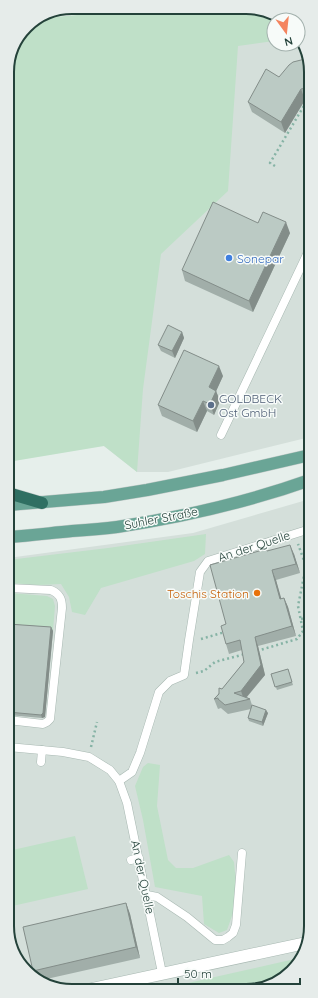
<svg xmlns="http://www.w3.org/2000/svg" width="318" height="998" font-family="Quicksand,sans-serif">
<style>
.built{fill:#d4dfda}
.green{fill:#bfe0c8}
.lines{fill:none;stroke-linecap:round;stroke-linejoin:round}
.lane-casing{stroke:#a8b8b2;stroke-width:9}
.street-casing{stroke:#a8b8b2;stroke-width:13}
.primary-casing{stroke:#c2cac8;stroke-width:13}
.highway-casing{stroke:#c2cac8;stroke-width:13}
.path{stroke:#86b3a5;stroke-width:2.5;stroke-dasharray:2 3;stroke-linecap:butt}
.lane{stroke:#fff;stroke-width:8}
.street{stroke:#fff;stroke-width:12}
.primary{stroke:#6aa596;stroke-width:12}
.highway{stroke:#2f6f62;stroke-width:12}
.wall{fill:#a1aea9}
.shaded-wall{fill:#838d89}
.building{fill:#bbcac4;stroke:#838d89}
.shop-dot{fill:#3f7fe0;stroke:#f7fbf9;stroke-width:1.5}
.service-dot{fill:#5c6f8a;stroke:#f7fbf9;stroke-width:1.5}
.food-dot{fill:#e8710a;stroke:#f7fbf9;stroke-width:1.5}
.labels{text-anchor:middle;dominant-baseline:central;stroke-width:3;stroke-linejoin:round;paint-order:stroke}
.shop-label{font-size:12px;fill:#366cbe;stroke:#f7fbf9;text-anchor:start}
.service-label{font-size:12px;fill:#4e5e75;stroke:#f7fbf9;text-anchor:start}
.street-label{font-size:12px;fill:#24423a;stroke:#f7fbf9}
.food-label{font-size:12px;fill:#c56008;stroke:#f7fbf9;text-anchor:end}
.rim{fill:none;stroke:#24423a;stroke-width:2}
</style>
<rect width="100%" height="100%" fill="#e6efeb"/>
<!-- built -->
<g class="built">
<path d="M178 8H259L281 20H274V44H298V37L310 60V437L168 472H137L104 446Z"/>
<path d="M310 499 311 930 295 969 258 990H59L26 972 8 938V558L193 533Z"/>
</g>
<!-- green -->
<g class="green">
<path d="M157 8H259L281 20H274V41L238 46 228 191 161 254 143 389 137 472 104 446 8 462 7 68 29 23 43 18Z"/>
<path d="M206 534 205 554 194 561 101 588 85 615 72 612 69 597 61 584 39 585 8 583V560L108 548Z"/>
<path d="M10 593 47 596 53 599 55 606 53 631 8 627V612Z"/>
<path d="M148 763 160 765 157 806 168 860 176 868H193L229 855 234 862 236 883 233 913 227 930 219 933 204 924 202 896 155 887 143 820 135 786 143 767Z"/>
<path d="M75 836 88 889 8 907V851Z"/>
<path d="M299 958 295 969 258 990H157Z"/>
</g>
<g class="lines">
<!-- lane casing -->
<g class="lane-casing">
<g id="lane">
<path d="M221 435 310 248"/>
<path d="M8 588 51 590C60 594 62 599 62 608L50 719 47 722 43 724 8 720"/>
<path d="M8 747 63 752 89 757 110 770 119 781 127 803 162 973"/>
<path d="M41 762 42 750"/>
<path d="M119 781 132 772 140 753 159 692 170 681 184 675 189 640 200 572 208 561 310 529"/>
<path d="M131 860 139 858"/>
<path d="M147 895 157 897 187 917 215 940H223L228 937 233 933 236 925 242 853"/>
</g>
</g>
<!-- street casing -->
<g class="street-casing">
<path id="street" d="M87 990 306 943"/>
</g>
<!-- primary casing -->
<g class="primary-casing">
<g id="primary">
<path d="M8 505 104 497 147 490 223 475 310 455"/>
<path d="M8 537C29 536 50 533 72 531 87 530 102 529 117 527 183 517 248 502 310 480"/>
</g>
</g>
<!-- highway casing -->
<g class="highway-casing">
<path id="highway" d="M8 493 42 503"/>
</g>
<!-- path -->
<g class="path">
<path d="M275 166 270 163 305 104H310"/>
<path d="M301 619 310 616"/>
<path d="M201 639 225 632"/>
<path d="M257 651 297 639 303 631 298 606 306 566 298 544"/>
<path d="M196 673 204 671 215 662 245 654"/>
<path d="M91 747 97 722"/>
</g>
<!-- lane -->
<use href="#lane" class="lane"/>
<!-- street -->
<use href="#street" class="street"/>
<!-- primary -->
<use href="#primary" class="primary"/>
<!-- highway -->
<use href="#highway" class="highway"/>
</g>
<!-- wall -->
<g class="wall">
<path d="M310 60V99L305 100 285 133 252 112 248 102 279 77Z"/>
<path d="M258 223 290 233 253 312 185 281 182 270Z"/>
<path d="M182 332 184 338 175 358 161 351 158 345Z"/>
<path d="M223 376 216 391 220 401 214 415 207 411 197 432 162 416 158 405Z"/>
<path d="M267 551 294 554 300 573 276 580 281 599 284 598 288 607 296 636 258 646 265 675 247 697 250 699 252 705 268 713 263 726 249 721 248 718 251 709 228 714 222 709 221 708 218 709 214 699 244 662 242 650 229 654 226 644V624Z"/>
<path d="M310 583V606L307 595Z"/>
<path d="M8 624 51 627 53 631 45 717 42 718 8 715Z"/>
<path d="M288 669 293 685 277 690 271 674Z"/>
<path d="M126 903 130 914 140 958 42 980 35 976 33 971Z"/>
</g>
<!-- shaded-wall -->
<g class="shaded-wall">
<path d="M301 89 305 100 285 133 281 122Z"/>
<path d="M286 222 290 233 253 312 249 301Z"/>
<path d="M182 332 184 338 175 358 172 351Z"/>
<path d="M219 366 223 376 213 398 209 387Z"/>
<path d="M216 391 220 401 214 415 210 404Z"/>
<path d="M203 401 207 411 197 432 193 421Z"/>
<path d="M290 545 294 554 300 573 296 564Z"/>
<path d="M272 570 276 580 284 608 280 599Z"/>
<path d="M284 598 288 607 296 636 292 626Z"/>
<path d="M51 627 53 631 45 717 42 718 41 715Z"/>
<path d="M255 637 258 646 265 675 244 700 241 691Z"/>
<path d="M266 710 268 713 263 726 262 722Z"/>
<path d="M126 903 130 914 140 958 136 947Z"/>
</g>
<!-- building -->
<g class="building">
<path d="M309 58 310 60V87L301 89 281 122 248 102 266 69 279 77 289 65 293 62Z"/>
<path d="M213 202 258 223 263 212 286 222 249 301 182 270Z"/>
<path d="M168 325 182 332 172 351 158 345Z"/>
<path d="M184 350 219 366 209 387 216 391 210 404 203 401 193 421 158 405Z"/>
<path d="M290 545 296 564 272 570 280 599 284 598 292 626 255 637 261 665 241 691 234 693 250 699 225 705 218 699V698L214 699 219 694V688L222 689 244 662 240 640 226 644 221 626 226 624 210 565 266 549 267 551Z"/>
<path d="M310 583V596L307 595Z"/>
<path d="M8 624 51 627 43 713 41 715 8 712Z"/>
<path d="M288 669 292 682 275 687 271 674Z"/>
<path d="M252 705 266 710 262 722 248 718Z"/>
<path d="M126 903 136 947 33 971 23 927Z"/>
</g>
<!-- markers -->
<circle class="shop-dot" cx="229" cy="258" r="4"/>
<circle class="service-dot" cx="211" cy="405" r="4"/>
<circle class="food-dot" cx="257" cy="593" r="4"/>
<g class="labels">
<!-- shop labels -->
<g class="shop-label">
<text x="237" y="258">Sonepar</text>
</g>
<!-- service labels -->
<g class="service-label">
<text x="219" y="398">GOLDBECK<tspan x="219" dy="14">Ost GmbH</tspan></text>
</g>
<!-- street labels -->
<g class="street-label">
<text transform="translate(161 518) rotate(-11)">Suhler Straße</text>
<text transform="translate(254 546) rotate(-18)">An der Quelle</text>
<text transform="translate(143 877) rotate(78)">An der Quelle</text>
</g>
<!-- food labels -->
<g class="food-label">
<text x="249" y="593">Toschis Station</text>
</g>
</g>
<!-- crop -->
<path d="M0 0H318V998H0ZM72 14H246A58 58 0 0 1 304 72V926A58 58 0 0 1 246 984H72A58 58 0 0 1 14 926V72A58 58 0 0 1 72 14Z" fill="#e6ecea" fill-rule="evenodd"/>
<path class="rim" d="M72 14H246A58 58 0 0 1 304 72V926A58 58 0 0 1 246 984H72A58 58 0 0 1 14 926V72A58 58 0 0 1 72 14Z"/>
<!-- north arrow -->
<g transform="translate(286 32) rotate(165)"><circle r="19" fill="#f7fbf9" stroke="#a3b1ad"/>
<path d="M0-3L7 15L0 10L-7 15Z" fill="#f4845f"/>
<text y="-6" font-size="11" font-weight="bold" text-anchor="middle" fill="#24423a">N</text>
</g>
<!-- scale -->
<path d="M178 978v6h122v-6" fill="none" stroke="#24423a" stroke-width="2"/>
<text x="184" y="978" font-size="12" fill="#24423a" stroke="#f7fbf9" stroke-width="3" paint-order="stroke">50 m</text>
</svg>
